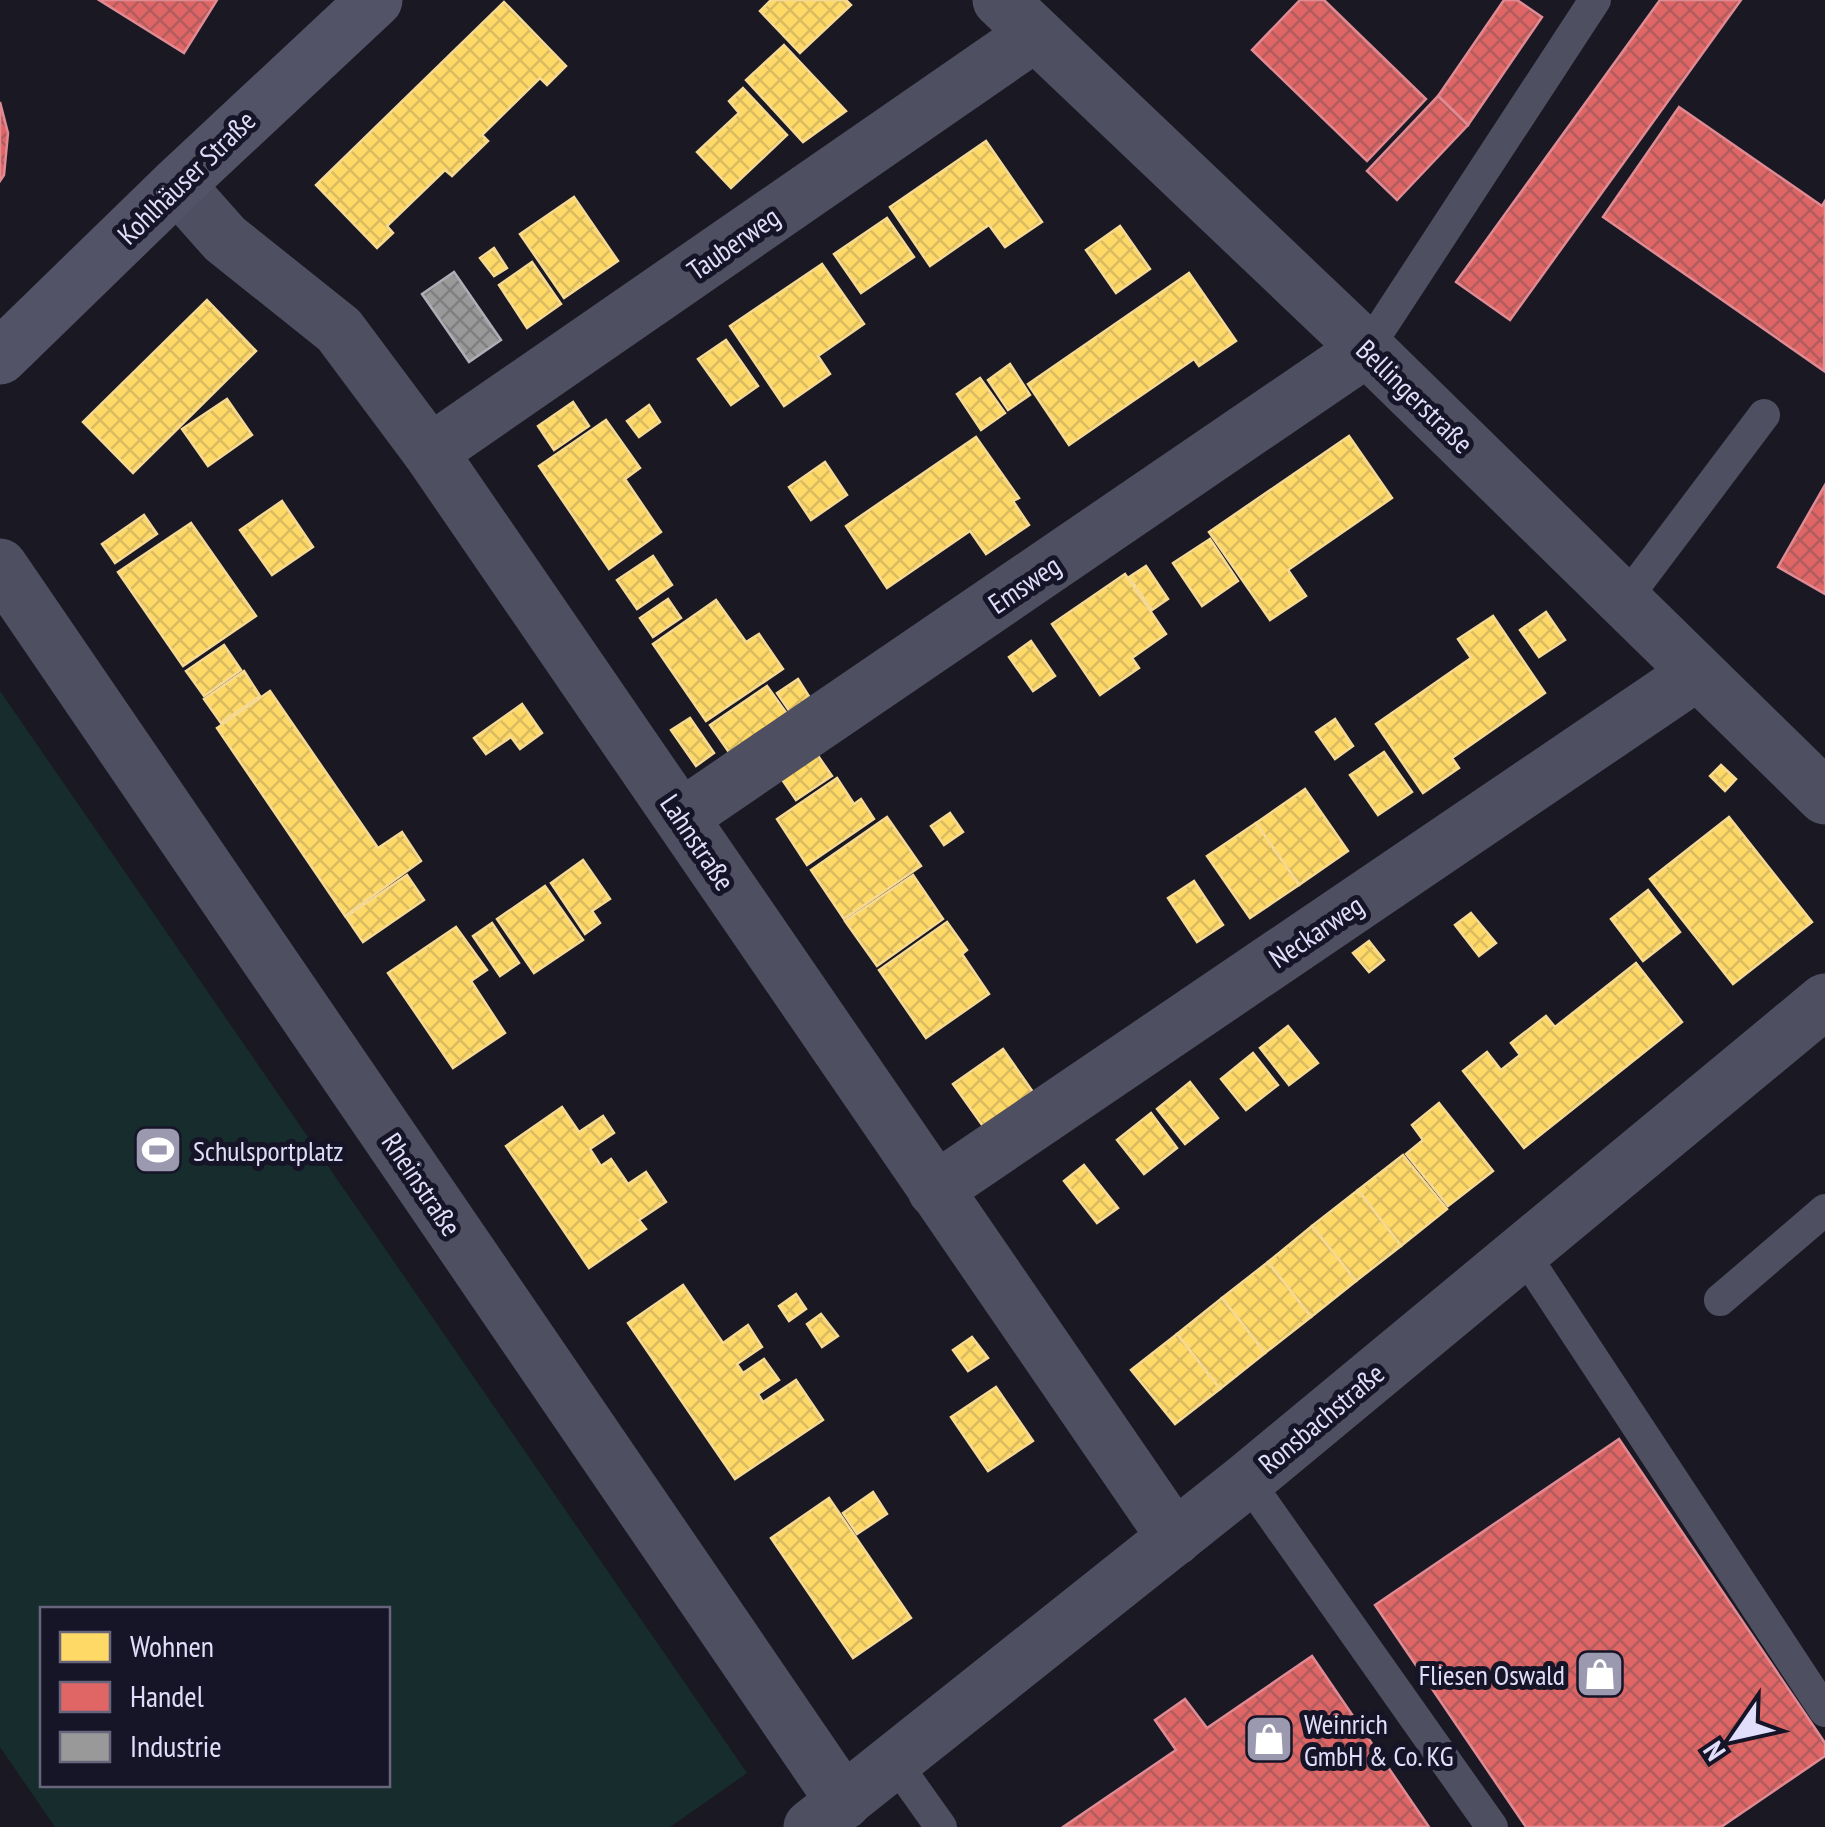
<svg xmlns="http://www.w3.org/2000/svg" width="1825" height="1827" font-family="'PT Sans Narrow',sans-serif">
<style>
.green{fill:#172d2d;fill-rule:evenodd}
.homes{fill:url(#homes-cross-hatch);stroke:#f6da93;stroke-width:2.5}
.shops{fill:url(#shops-cross-hatch);stroke:#e08a93;stroke-width:2.5}
.industry{fill:url(#industry-cross-hatch);stroke:#aeaeb6;stroke-width:2.5}
.lines{fill:none;stroke-linecap:round;stroke-linejoin:round}
.lane{stroke:#4f4f62;stroke-width:32}
.street{stroke:#4f4f62;stroke-width:55}
.secondary{stroke:#535367;stroke-width:55}
.labels{text-anchor:middle;dominant-baseline:central;stroke-width:10;stroke-linejoin:round;paint-order:stroke}
.street-label{font-size:28px;fill:#e0defb;stroke:#161427}
.poi-label{font-size:28px;fill:#e0defb;stroke:#161427;text-anchor:start}
</style>
<defs>
<pattern id="homes-cross-hatch" width="8" height="8" patternUnits="userSpaceOnUse" patternTransform="scale(2.5)"><rect width="8" height="8" fill="#ffd966"/><path d="M0 0l8 8M0 8l8-8" fill="none" stroke="#d9bb61"/></pattern>
<pattern id="shops-cross-hatch" width="8" height="8" patternUnits="userSpaceOnUse" patternTransform="scale(2.5)"><rect width="8" height="8" fill="#e06666"/><path d="M0 0l8 8M0 8l8-8" fill="none" stroke="#b15c5e"/></pattern>
<pattern id="industry-cross-hatch" width="8" height="8" patternUnits="userSpaceOnUse" patternTransform="scale(2.5)"><rect width="8" height="8" fill="#999"/><path d="M0 0l8 8M0 8l8-8" fill="none" stroke="#7f7f82"/></pattern>
</defs>
<rect width="100%" height="100%" fill="#1a1823"/>
<!-- green -->
<path class="green" d="M0 691 747 1773 670 1827H55L0 1747ZM42 1610H388V1784H42Z"/>
<!-- homes -->
<g class="homes">
<path d="M771 0H846L851 5 800 53 760 11Z"/>
<path d="M504 2 566 66 547 85 540 78 482 135 488 141 452 176 445 170 387 226 393 233 377 248 316 185Z"/>
<path d="M784 45 846 111 803 142 746 80Z"/>
<path d="M743 88 787 135 731 188 697 152 739 113 729 101Z"/>
<path d="M986 141 1042 222 1005 247 989 225 930 266 890 207Z"/>
<path d="M574 197 618 261 564 298 520 234Z"/>
<path d="M887 218 914 257 861 293 834 254Z"/>
<path d="M1120 226 1150 269 1116 293 1086 250Z"/>
<path d="M494 248 507 268 494 276 480 258Z"/>
<path d="M532 262 561 304 527 328 499 285Z"/>
<path d="M822 264 864 324 818 356 830 374 784 406 730 326Z"/>
<path d="M1189 273 1236 341 1199 366 1194 359 1069 445 1028 384Z"/>
<path d="M207 300 256 351 133 473 83 422Z"/>
<path d="M726 340 758 386 731 405 698 359Z"/>
<path d="M1010 364 1030 395 1008 410 988 380Z"/>
<path d="M980 378 1005 413 981 430 957 394Z"/>
<path d="M227 399 252 435 208 466 182 429Z"/>
<path d="M573 402 589 426 554 450 538 426Z"/>
<path d="M649 405 660 422 639 437 627 421Z"/>
<path d="M606 420 640 468 625 479 661 532 609 569 539 466Z"/>
<path d="M1349 436 1392 498 1288 570 1306 596 1270 620 1209 532Z"/>
<path d="M976 437 1019 498 1013 501 1029 525 986 554 970 531 887 588 846 526Z"/>
<path d="M825 462 847 495 811 520 789 487Z"/>
<path d="M282 501 313 547 272 575 240 530Z"/>
<path d="M144 515 157 534 115 563 102 544Z"/>
<path d="M191 523 256 616 183 666 118 572Z"/>
<path d="M1210 539 1238 581 1202 606 1173 563Z"/>
<path d="M653 556 672 585 637 609 617 580Z"/>
<path d="M1146 566 1168 599 1152 610 1129 577Z"/>
<path d="M1125 574 1166 634 1132 658 1139 668 1100 695 1052 624Z"/>
<path d="M668 599 681 618 653 637 640 618Z"/>
<path d="M716 600 746 642 759 634 783 669 706 721 653 644Z"/>
<path d="M1546 612 1565 640 1539 657 1520 630Z"/>
<path d="M1493 616 1545 693 1452 758 1459 768 1423 793 1376 724 1471 658 1458 639Z"/>
<path d="M1031 641 1055 676 1033 691 1009 657Z"/>
<path d="M224 645 241 670 204 696 186 671Z"/>
<path d="M244 671 260 696 221 723 204 699Z"/>
<path d="M798 679 810 698 790 712 777 693Z"/>
<path d="M767 686 790 718 733 758 710 725Z"/>
<path d="M270 691 378 848 402 832 421 861 345 916 217 728Z"/>
<path d="M522 704 542 733 520 749 511 737 486 754 474 738Z"/>
<path d="M690 718 714 753 696 766 671 730Z"/>
<path d="M1335 719 1353 746 1335 759 1316 732Z"/>
<path d="M814 750 832 776 796 800 779 775Z"/>
<path d="M1384 752 1412 792 1378 815 1350 775Z"/>
<path d="M1721 765 1736 779 1725 791 1710 776Z"/>
<path d="M837 778 854 804 861 799 874 819 807 865 777 819Z"/>
<path d="M1305 789 1348 851 1299 885 1256 823Z"/>
<path d="M950 813 963 832 944 845 931 826Z"/>
<path d="M887 817 921 866 844 919 811 870Z"/>
<path d="M1729 817 1812 922 1733 984 1650 879Z"/>
<path d="M1256 823 1299 885 1250 918 1207 856Z"/>
<path d="M583 860 610 899 592 911 600 923 585 934 551 883Z"/>
<path d="M407 875 424 900 363 942 346 917Z"/>
<path d="M913 875 943 919 877 966 845 921Z"/>
<path d="M1194 881 1223 925 1197 942 1168 898Z"/>
<path d="M545 886 583 940 534 973 497 919Z"/>
<path d="M1648 890 1680 932 1643 961 1611 919Z"/>
<path d="M1471 913 1496 943 1479 956 1455 925Z"/>
<path d="M947 922 967 950 962 954 989 994 926 1038 879 970Z"/>
<path d="M492 923 519 963 500 976 473 936Z"/>
<path d="M456 927 487 970 471 981 505 1033 453 1068 388 973Z"/>
<path d="M1369 941 1384 960 1369 972 1353 953Z"/>
<path d="M1636 963 1682 1022 1524 1148 1463 1071 1487 1052 1501 1070 1520 1055 1511 1043 1546 1016 1555 1027Z"/>
<path d="M1288 1026 1318 1063 1289 1085 1260 1048Z"/>
<path d="M1003 1049 1035 1095 985 1129 953 1084Z"/>
<path d="M1253 1053 1278 1085 1246 1110 1221 1079Z"/>
<path d="M1190 1082 1218 1118 1185 1144 1157 1109Z"/>
<path d="M1439 1103 1493 1171 1448 1206 1406 1154 1423 1140 1412 1125Z"/>
<path d="M562 1107 579 1132 603 1116 614 1133 590 1149 601 1166 611 1159 628 1184 646 1172 666 1202 639 1220 646 1229 589 1268 506 1146Z"/>
<path d="M1151 1113 1177 1148 1144 1174 1117 1140Z"/>
<path d="M1403 1155 1447 1209 1401 1246 1358 1190Z"/>
<path d="M1084 1165 1118 1208 1097 1223 1064 1181Z"/>
<path d="M1358 1190 1401 1246 1356 1281 1312 1226Z"/>
<path d="M1312 1226 1356 1281 1311 1317 1268 1262Z"/>
<path d="M1268 1262 1311 1317 1265 1353 1222 1298Z"/>
<path d="M683 1285 723 1343 748 1325 762 1347 737 1364 743 1373 764 1359 779 1380 758 1394 763 1402 796 1380 823 1420 735 1479 628 1323Z"/>
<path d="M796 1294 806 1309 789 1321 779 1306Z"/>
<path d="M1222 1298 1265 1353 1220 1389 1177 1334Z"/>
<path d="M821 1314 838 1336 822 1347 807 1324Z"/>
<path d="M1177 1334 1220 1389 1175 1424 1131 1370Z"/>
<path d="M972 1337 988 1358 968 1371 953 1350Z"/>
<path d="M996 1387 1033 1441 988 1471 951 1417Z"/>
<path d="M873 1492 887 1514 857 1534 843 1513Z"/>
<path d="M829 1498 911 1618 853 1658 771 1538Z"/>
</g>
<!-- shops -->
<g class="shops">
<path d="M99 0H217L184 53Z"/>
<path d="M1300 0H1324L1426 99 1367 161 1252 50Z"/>
<path d="M1504 0H1517L1542 17 1468 125 1438 96Z"/>
<path d="M1660 0H1741L1510 320 1456 282Z"/>
<path d="M1438 96 1468 125 1397 200 1367 171Z"/>
<path d="M0 102 8 133 4 175 0 181Z"/>
<path d="M1679 107 1822 206 1825 201 1824 371 1603 217Z"/>
<path d="M1825 485V594L1778 567Z"/>
<path d="M1619 1439 1825 1743V1756L1721 1827H1526L1375 1605Z"/>
<path d="M1312 1656 1429 1827H1063L1176 1750 1155 1720 1185 1699 1207 1728Z"/>
</g>
<!-- industry -->
<path class="industry" d="M454 272 501 340 469 362 422 294Z"/>
<g class="lines">
<!-- lane -->
<g class="lane">
<path d="M1367 349 1595 0"/>
<path d="M1624 601 1764 415"/>
<path d="M1522 1251 1825 1711"/>
<path d="M1720 1300 1825 1210"/>
<path d="M1247 1480 1492 1827"/>
<path d="M894 1761 941 1827"/>
</g>
<!-- street -->
<g class="street">
<path d="M1000 0 1367 349 1825 797"/>
<path d="M177 185 225 239 339 330 430 452 1175 1538"/>
<path d="M430 452 1035 34"/>
<path d="M0 566 844 1802"/>
<path d="M681 817 1367 349"/>
<path d="M935 1190 1697 673"/>
<path d="M811 1827 1247 1480 1825 1001"/>
</g>
<!-- secondary -->
<path class="secondary" d="M0 357 177 185 375 0"/>
</g>
<!-- icons -->
<defs>
<g id="stadium-square" transform="scale(2.5)"><rect x="-9" y="-9" width="18" height="18" rx="4" fill="#9b99af" stroke="#161427"/><path d="M0-5a6.5 5 0 1 0 0 10a6.5 5 0 1 0 0-10ZM-3.5-1.8h7v3.6h-7Z" fill="#fff"/></g>
<g id="shop-square" transform="scale(2.5)"><rect x="-9" y="-9" width="18" height="18" rx="4" fill="#9b99af" stroke="#161427"/><path d="M-5-2.5h2.3a2.7 3.5 0 0 1 5.4 0H5L5.5 6h-11ZM-1.5-2.5h3a1.5 2.3 0 0 0-3 0Z" fill="#fff"/></g>
</defs>
<g fill-rule="evenodd">
<use href="#stadium-square" x="158" y="1150"/>
<use href="#shop-square" x="1600" y="1674"/>
<use href="#shop-square" x="1269" y="1739"/>
</g>
<g class="labels">
<!-- street labels -->
<g class="street-label">
<text transform="translate(186 177) rotate(-44)">Kohlhäuser Straße</text>
<text transform="translate(733 243) rotate(-35)">Tauberweg</text>
<text transform="translate(1415 396) rotate(44)">Bellingerstraße</text>
<text transform="translate(1024 584) rotate(-34)">Emsweg</text>
<text transform="translate(698 842) rotate(56)">Lahnstraße</text>
<text transform="translate(1316 931) rotate(-34)">Neckarweg</text>
<text transform="translate(422 1184) rotate(56)">Rheinstraße</text>
<text transform="translate(1321 1418) rotate(-40)">Ronsbachstraße</text>
</g>
<!-- poi labels -->
<g class="poi-label">
<text x="193" y="1150">Schulsportplatz</text>
<text x="1565" y="1674" text-anchor="end">Fliesen Oswald</text>
<text x="1304" y="1723">Weinrich<tspan x="1304" dy="32">GmbH &amp; Co. KG</tspan></text>
</g>
</g>
<!-- legend -->
<rect x="40" y="1607" width="350" height="180" fill="#161427" stroke="#67657c" stroke-width="2.5"/>
<rect x="60" y="1632" width="50" height="30" fill="#ffd966" stroke="#67657c" stroke-width="2.5"/>
<text x="130" y="1657" font-size="30" fill="#e0defb">Wohnen</text>
<rect x="60" y="1682" width="50" height="30" fill="#e06666" stroke="#67657c" stroke-width="2.5"/>
<text x="130" y="1707" font-size="30" fill="#e0defb">Handel</text>
<rect x="60" y="1732" width="50" height="30" fill="#999999" stroke="#67657c" stroke-width="2.5"/>
<text x="130" y="1757" font-size="30" fill="#e0defb">Industrie</text>
<!-- north arrow -->
<g transform="translate(1735 1737) rotate(236)" stroke="#161427" stroke-width="8" paint-order="stroke">
<path d="M0-8L18 38L0 25L-18 38Z" fill="#e0defb"/>
<text y="-15" font-size="28" font-weight="bold" text-anchor="middle" fill="#e0defb">N</text>
</g>
</svg>
